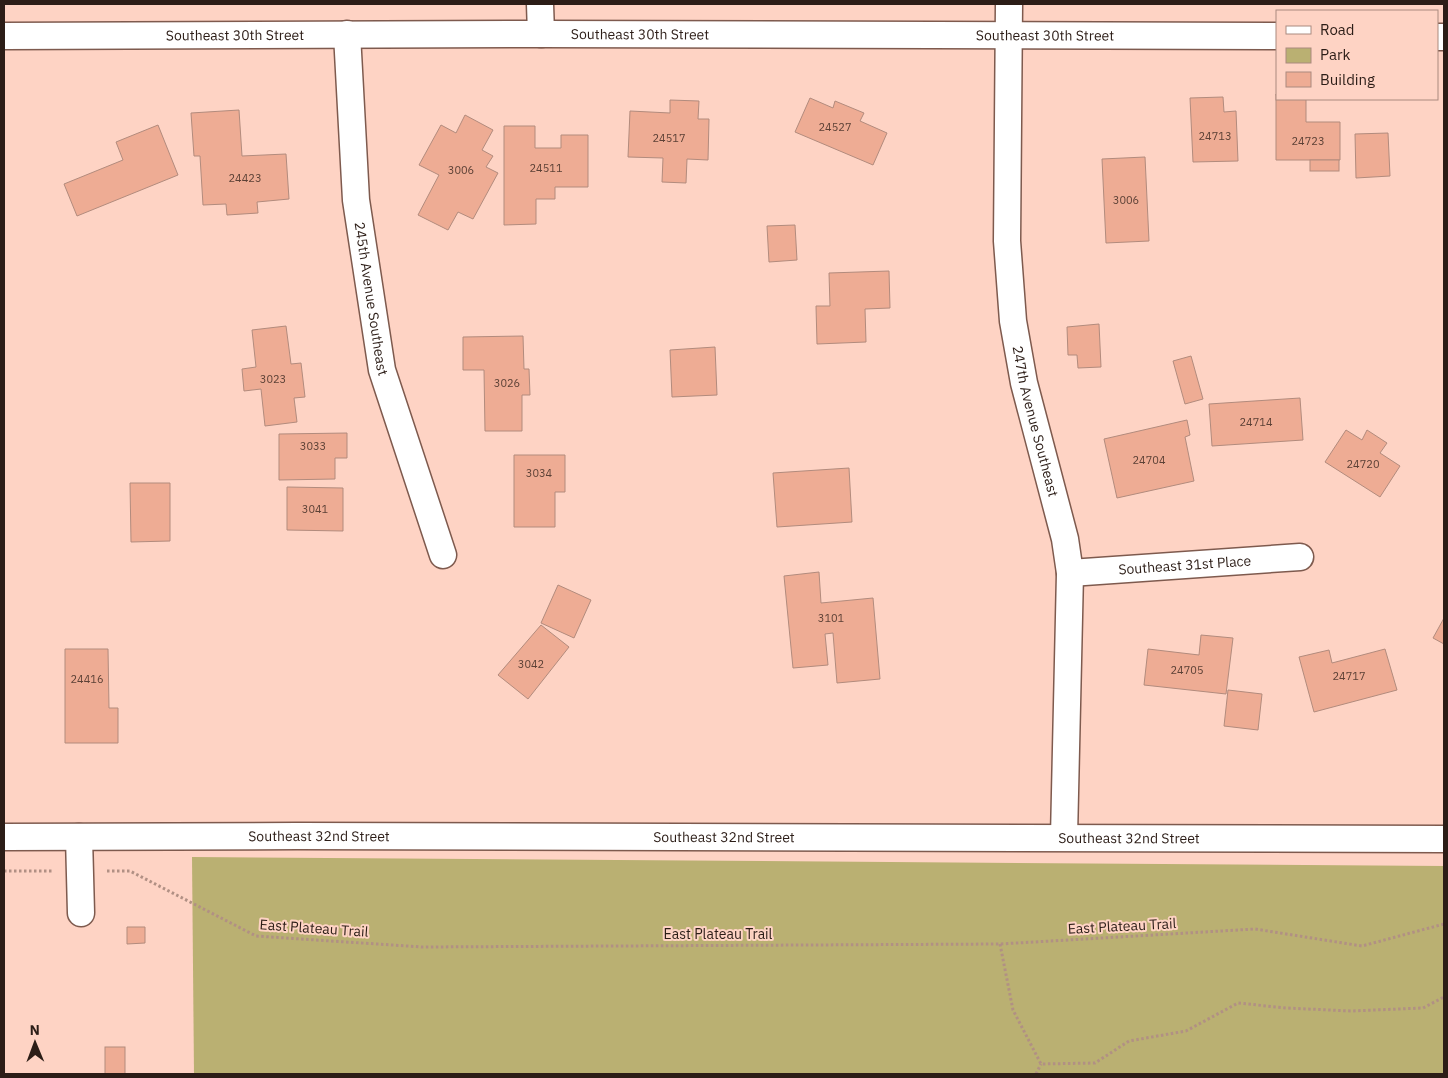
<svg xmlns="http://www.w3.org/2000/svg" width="1448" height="1078" font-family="'IBM Plex Sans',sans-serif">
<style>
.green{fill:#bab072}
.building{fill:#eeac94;stroke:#b28b7d}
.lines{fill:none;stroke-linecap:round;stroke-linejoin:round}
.minor-casing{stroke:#7e5a4e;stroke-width:29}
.path{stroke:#b19084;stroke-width:3;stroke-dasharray:2.5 2.5;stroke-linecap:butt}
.minor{stroke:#fff;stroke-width:26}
.labels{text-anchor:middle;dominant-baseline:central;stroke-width:4;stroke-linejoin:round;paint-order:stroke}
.number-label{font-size:11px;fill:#5c4136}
.street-label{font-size:14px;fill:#2c1d17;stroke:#fed3c4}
</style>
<rect width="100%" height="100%" fill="#fed3c4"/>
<!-- green -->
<path class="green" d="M192 857 1444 866V1074H194Z"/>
<!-- building -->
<g class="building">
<path d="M1276 94 1277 99H1306V122H1340V160H1276Z"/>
<path d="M1223 97 1224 112 1236 111 1238 161 1193 162 1190 98Z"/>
<path d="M810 98 833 108 835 101 864 113 860 121 887 133 873 165 795 132Z"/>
<path d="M670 100 699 101 698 119H709L708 160 687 159 686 183 662 182 663 158 628 157 630 111 670 113Z"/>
<path d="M239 110 242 156 286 154 289 199 257 202 258 213 227 215 226 204 203 205 200 156H194L191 113Z"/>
<path d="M465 115 493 130 482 150 493 156 486 167 498 173 473 219 458 212 448 230 418 215 439 175 419 165 441 125 456 133Z"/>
<path d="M158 125 178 175 77 216 64 184 123 160 116 142Z"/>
<path d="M504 126H535V148H561V135H588V187H555V199H536V224L504 225Z"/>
<path d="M1388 133 1390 176 1356 178 1355 134Z"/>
<path d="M1145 157 1149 241 1106 243 1102 159Z"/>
<rect x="1310" y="160" width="29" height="11"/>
<path d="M795 225 797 260 769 262 767 226Z"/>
<path d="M889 271 890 308 865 309 866 342 817 344 816 306H830L829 273Z"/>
<path d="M1099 324 1101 367 1078 368 1077 355H1068L1067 327Z"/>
<path d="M286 326 291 364 301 363 305 397 294 398 297 422 265 426 261 389 244 391 242 369 256 367 252 330Z"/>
<path d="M523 336 524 369H529L530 395H522V431H485L484 370H463V337Z"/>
<path d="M715 347 717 395 672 397 670 350Z"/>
<path d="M1191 356 1203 399 1185 404 1173 361Z"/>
<path d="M1300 398 1303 440 1212 446 1209 404Z"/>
<path d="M1187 420 1190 435 1185 437 1194 481 1117 498 1104 439Z"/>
<path d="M1346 430 1362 440 1367 430 1387 443 1380 453 1400 466 1380 497 1325 462Z"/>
<path d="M347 433V458H335V479L279 480V434Z"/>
<path d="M514 455H565V492H555V527H514Z"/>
<path d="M849 468 852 522 777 527 773 473Z"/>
<path d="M130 483H170V541L131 542Z"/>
<path d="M287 487 343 488V531L287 530Z"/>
<path d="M819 572 821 603 873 598 880 679 837 683 833 633 825 634 828 665 793 668 784 576Z"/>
<path d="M558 585 591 600 574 638 541 623Z"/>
<path d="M1444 618V644L1433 638Z"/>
<path d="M541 625 569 647 528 699 498 675Z"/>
<path d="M1201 635 1233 638 1226 694 1144 685 1148 649 1199 655Z"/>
<path d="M65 649H108L109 708H118V743H65Z"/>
<path d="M1385 649 1397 690 1314 712 1299 657 1329 650 1332 663Z"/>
<path d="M1228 690 1262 694 1258 730 1224 726Z"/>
<path d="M127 927H145V943L127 944Z"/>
<rect x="105" y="1047" width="20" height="27"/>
</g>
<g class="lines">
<!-- minor casing -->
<g class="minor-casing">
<g id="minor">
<path d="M540 4 541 34"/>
<path id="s1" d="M1009 4 1007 241 1013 321 1024 383 1065 539 1070 573 1064 837"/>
<path id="s2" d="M347 34 356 200 382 370 443 555"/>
<path id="s3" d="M4 36 541 34 1277 36"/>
<path d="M1437 37H1444"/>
<path id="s4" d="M1070 573 1300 557"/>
<path id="s5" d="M4 837 297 836 1444 839"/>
<path d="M79 837 81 913"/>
</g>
</g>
<!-- path -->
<g class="path">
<path d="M4 871H53"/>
<path d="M107 871H130L256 936 422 947 1000 944 1255 929 1362 946 1444 924"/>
<path d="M1000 944 1013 1010 1041 1064 1095 1063 1129 1041 1186 1031 1238 1003 1286 1008 1351 1011 1423 1008 1444 997"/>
<path d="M1036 1074 1041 1064"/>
</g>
<!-- minor -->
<use href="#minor" class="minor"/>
</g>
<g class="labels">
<!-- number labels -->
<g class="number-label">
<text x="835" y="127">24527</text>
<text x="1215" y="136">24713</text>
<text x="669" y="138">24517</text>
<text x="1308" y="141">24723</text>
<text x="546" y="168">24511</text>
<text x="461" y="170">3006</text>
<text x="245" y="178">24423</text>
<text x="1126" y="200">3006</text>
<text x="273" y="379">3023</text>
<text x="507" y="383">3026</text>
<text x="1256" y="422">24714</text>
<text x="313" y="446">3033</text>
<text x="1149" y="460">24704</text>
<text x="1363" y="464">24720</text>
<text x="539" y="473">3034</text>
<text x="315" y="509">3041</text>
<text x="831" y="618">3101</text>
<text x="531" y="664">3042</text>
<text x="1187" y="670">24705</text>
<text x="1349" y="676">24717</text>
<text x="87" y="679">24416</text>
</g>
<!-- street labels -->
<g class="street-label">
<text stroke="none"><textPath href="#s3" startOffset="636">Southeast 30th Street</textPath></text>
<text stroke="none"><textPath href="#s3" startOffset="231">Southeast 30th Street</textPath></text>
<text stroke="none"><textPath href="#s3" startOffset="1041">Southeast 30th Street</textPath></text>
<text stroke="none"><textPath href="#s2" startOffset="266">245th Avenue Southeast</textPath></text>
<text stroke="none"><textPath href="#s1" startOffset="420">247th Avenue Southeast</textPath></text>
<text stroke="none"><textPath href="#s4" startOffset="115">Southeast 31st Place</textPath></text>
<text stroke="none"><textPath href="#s5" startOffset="315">Southeast 32nd Street</textPath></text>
<text stroke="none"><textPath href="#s5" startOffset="720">Southeast 32nd Street</textPath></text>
<text stroke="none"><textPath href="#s5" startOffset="1125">Southeast 32nd Street</textPath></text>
<text transform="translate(1122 926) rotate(-3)">East Plateau Trail</text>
<text transform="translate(314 928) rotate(4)">East Plateau Trail</text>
<text x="718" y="934">East Plateau Trail</text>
</g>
</g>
<!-- border -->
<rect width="1448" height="1078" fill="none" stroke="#2c1d17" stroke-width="10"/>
<!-- legend -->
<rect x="1276" y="10" width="162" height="90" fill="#fed3c4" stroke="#aa8a7f"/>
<rect x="1286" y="26" width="25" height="8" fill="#ffffff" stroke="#aa8a7f"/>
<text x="1320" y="35" font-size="15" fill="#2c1d17">Road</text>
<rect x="1286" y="48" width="25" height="15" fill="#bab072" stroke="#aa8a7f"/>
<text x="1320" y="60" font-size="15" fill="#2c1d17">Park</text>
<rect x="1286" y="72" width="25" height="15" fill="#eeac94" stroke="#aa8a7f"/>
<text x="1320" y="85" font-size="15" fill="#2c1d17">Building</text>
<!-- north arrow -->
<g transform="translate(35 1043) rotate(359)" stroke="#fed3c4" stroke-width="4" paint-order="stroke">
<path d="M0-4L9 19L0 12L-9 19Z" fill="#2c1d17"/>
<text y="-8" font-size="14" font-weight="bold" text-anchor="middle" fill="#2c1d17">N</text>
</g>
</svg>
